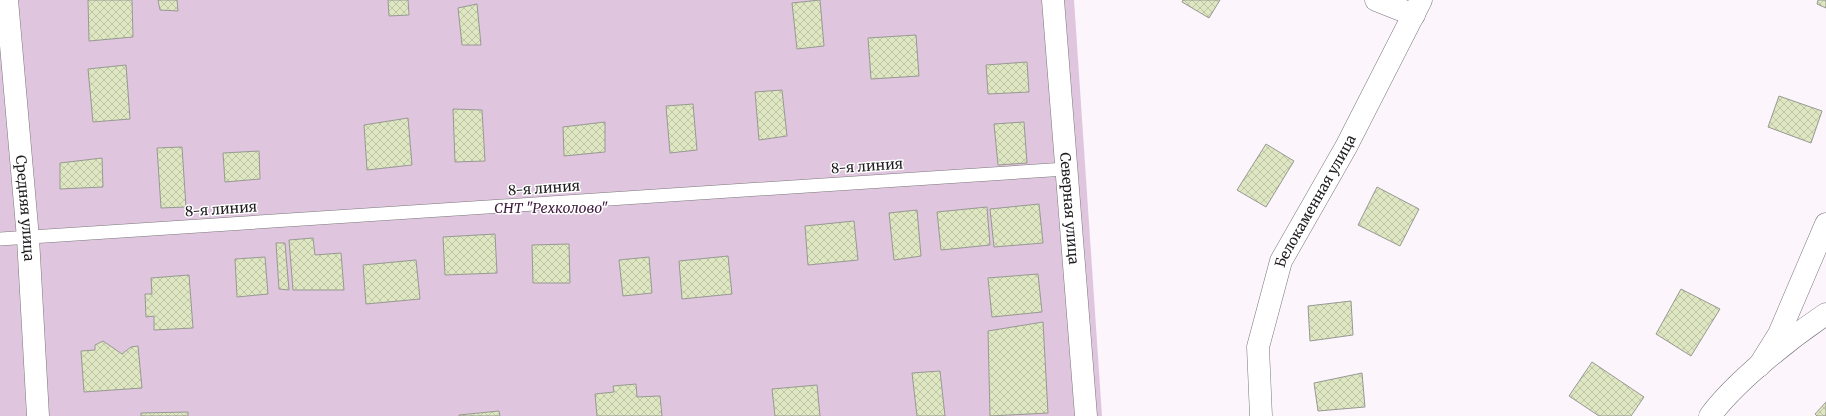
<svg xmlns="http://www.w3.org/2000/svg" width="1826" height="416" font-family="Merriweather,serif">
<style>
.green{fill:#dfc6de}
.building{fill:url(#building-cross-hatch);stroke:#989993}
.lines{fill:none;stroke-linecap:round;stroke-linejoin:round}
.lane-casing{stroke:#7b767b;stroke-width:14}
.street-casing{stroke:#7b767b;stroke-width:23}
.lane{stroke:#fff;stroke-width:13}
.street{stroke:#fff;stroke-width:22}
.labels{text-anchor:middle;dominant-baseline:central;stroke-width:3;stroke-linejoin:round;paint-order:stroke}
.street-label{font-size:14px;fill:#1e1c1e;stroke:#fff}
.park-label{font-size:14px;font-style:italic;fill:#3e1a3e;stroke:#fff}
</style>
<defs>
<pattern id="building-cross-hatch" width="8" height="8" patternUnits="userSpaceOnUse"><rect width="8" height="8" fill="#dee6c2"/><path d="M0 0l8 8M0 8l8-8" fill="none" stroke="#bec5a6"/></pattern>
</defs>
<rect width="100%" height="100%" fill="#fcf6fc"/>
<!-- green -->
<path class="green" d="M0 0H1074L1102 416H0Z"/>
<!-- building -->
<g class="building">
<path d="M88 0H132L133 37 89 41Z"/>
<path d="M158 0H177L178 11 160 10Z"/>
<path d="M388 0H408L409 15 389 16Z"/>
<path d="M820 0 824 46 797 49 792 3Z"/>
<path d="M1183 0H1220L1209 18 1182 2Z"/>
<path d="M1818 0H1826V8L1817 4Z"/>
<path d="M477 4 481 45H462L458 8Z"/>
<path d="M916 35 919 76 871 79 868 38Z"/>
<path d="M1027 62 1029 92 988 94 986 65Z"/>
<path d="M126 65 130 119 93 122 88 69Z"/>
<path d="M782 90 787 136 759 140 755 92Z"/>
<path d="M1779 96 1822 111 1811 143 1768 127Z"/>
<path d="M693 104 697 150 670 153 666 106Z"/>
<path d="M453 109 482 110 485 161 455 162Z"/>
<path d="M408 118 412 165 367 170 364 125Z"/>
<path d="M605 122V152L564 156 563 127Z"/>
<path d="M1024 122 1027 163 998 165 994 124Z"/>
<path d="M1266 144 1294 161 1266 207 1237 190Z"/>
<path d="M182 147 186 207 161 208 157 148Z"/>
<path d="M259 151 260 179 225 182 223 153Z"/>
<path d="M102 158 103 187 60 189V163Z"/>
<path d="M1377 187 1419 209 1400 246 1358 225Z"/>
<path d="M1039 204 1043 243 994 247 990 209Z"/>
<path d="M987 207 990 245 941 250 937 212Z"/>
<path d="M917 210 921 256 894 260 889 213Z"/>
<path d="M854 221 858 260 808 265 805 226Z"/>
<path d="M495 234 497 273 445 275 443 237Z"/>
<path d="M313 238 315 255 341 253 344 290H293L289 240Z"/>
<path d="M276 243H285L289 290 279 289Z"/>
<path d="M569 244 570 283H533L532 245Z"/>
<path d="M728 256 732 294 682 299 679 261Z"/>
<path d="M265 257 268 294 237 297 235 259Z"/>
<path d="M649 257 652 293 623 296 619 260Z"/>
<path d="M416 260 420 299 366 304 363 265Z"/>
<path d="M1038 274 1042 312 992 317 988 278Z"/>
<path d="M189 275 193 328 154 330V316L146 317 145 294H152L151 278Z"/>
<path d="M1681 289 1720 309 1691 356 1656 334Z"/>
<path d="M1351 301 1353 335 1310 341 1308 306Z"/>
<path d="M1043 322 1048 413 990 416 988 331Z"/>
<path d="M103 341 122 354 131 347 138 346 142 388 84 392 81 351 95 350V345Z"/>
<path d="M1592 362 1644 397 1631 416H1599L1569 396Z"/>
<path d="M940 371 945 416H917L912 373Z"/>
<path d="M1362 373 1365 407 1318 411 1314 383Z"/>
<path d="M636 384 637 397 660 396 662 416H597L595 394 614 392 613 386Z"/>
<path d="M817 385 820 416H775L772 389Z"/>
<path d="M1826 402V416H1817L1815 414Z"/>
<path d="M499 411 500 416H459V415Z"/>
<path d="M188 412V416H141V413Z"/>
</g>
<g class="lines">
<!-- lane casing -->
<g class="lane-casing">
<path id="lane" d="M0 239 1066 169"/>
</g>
<!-- street casing -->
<g class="street-casing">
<g id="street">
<path id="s1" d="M7 0 28 238 38 416"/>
<path id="s2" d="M1053 0 1086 416"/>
<path d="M1376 0 1414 15"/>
<path d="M1759 366 1779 334 1826 224"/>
<path id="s3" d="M1261 416 1258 347 1281 261 1346 147 1421 0"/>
<path d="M1710 416C1735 382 1790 338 1826 314"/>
</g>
</g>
<!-- lane -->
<use href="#lane" class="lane"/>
<!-- street -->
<use href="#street" class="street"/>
</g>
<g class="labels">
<!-- street labels -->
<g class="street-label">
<text transform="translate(867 166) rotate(-4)">8-я линия</text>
<text transform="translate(544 188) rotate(-4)">8-я линия</text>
<text stroke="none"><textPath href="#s3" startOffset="227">Белокаменная улица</textPath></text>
<text stroke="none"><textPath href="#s1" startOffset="209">Средняя улица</textPath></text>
<text stroke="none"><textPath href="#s2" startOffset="209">Северная улица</textPath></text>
<text transform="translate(221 209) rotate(-4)">8-я линия</text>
</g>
<!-- park labels -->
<g class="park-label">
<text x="551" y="208">СНТ "Рехколово"</text>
</g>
</g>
</svg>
